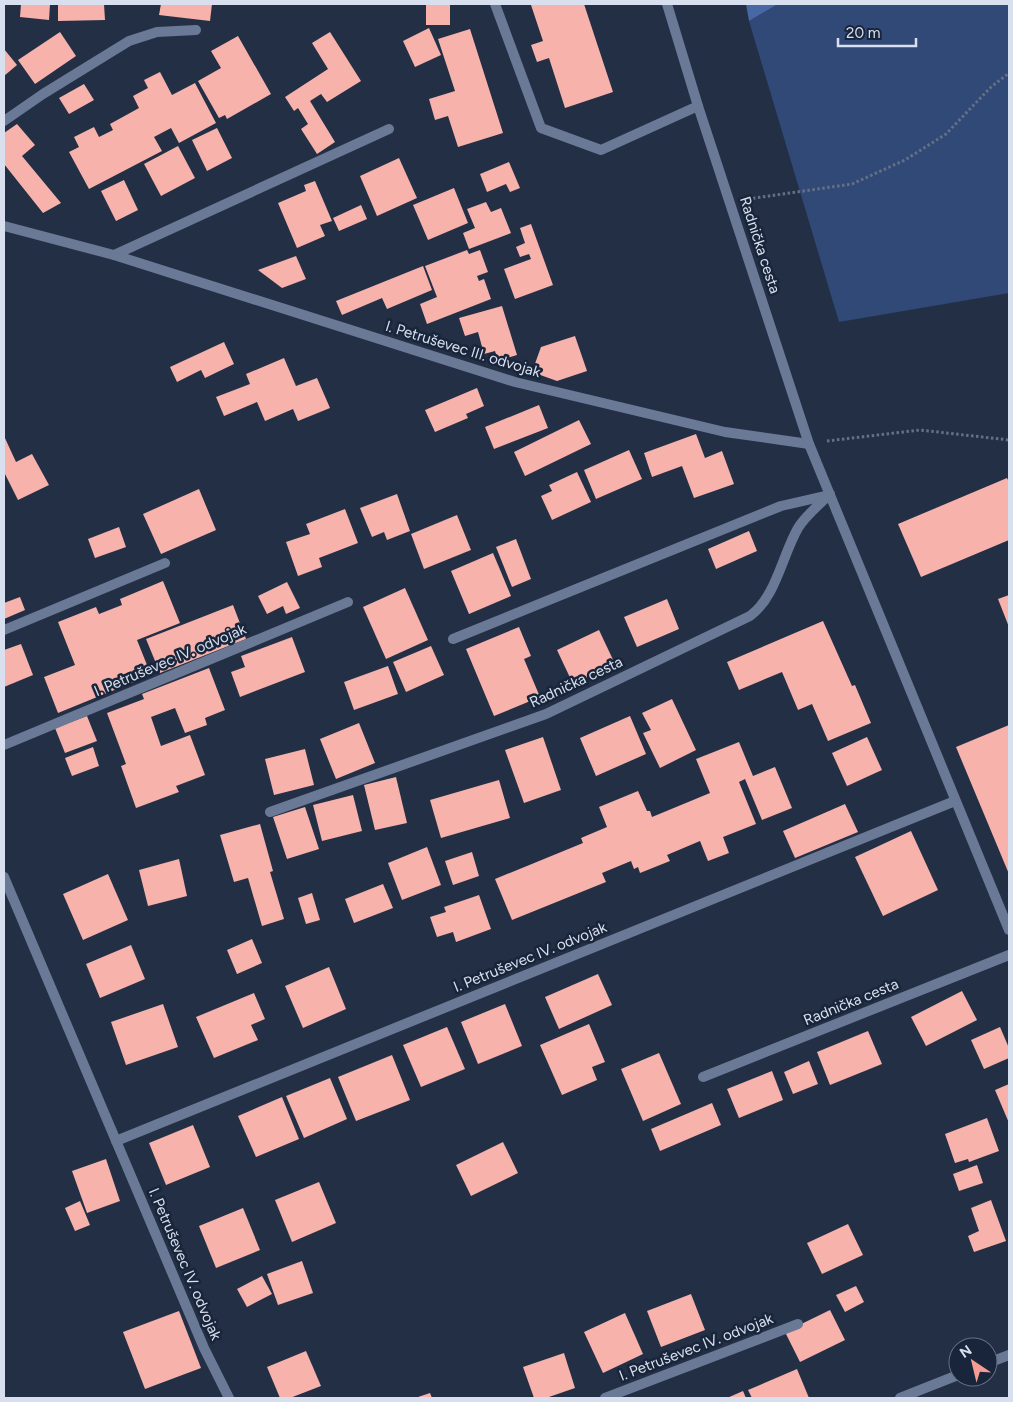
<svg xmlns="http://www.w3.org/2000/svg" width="1013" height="1402" font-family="Figtree,sans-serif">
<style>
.green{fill:#304977}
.forest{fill:#4768a5}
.building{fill:#f8b2ac}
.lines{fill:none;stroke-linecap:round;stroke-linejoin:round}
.path{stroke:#657084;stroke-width:3;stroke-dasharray:2.5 2.5;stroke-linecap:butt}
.service{stroke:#6a7995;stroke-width:10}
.minor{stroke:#6a7995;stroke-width:10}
.labels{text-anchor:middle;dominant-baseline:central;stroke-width:5;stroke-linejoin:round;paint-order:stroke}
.street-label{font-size:15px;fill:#d8e0ef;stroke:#18253a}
</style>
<rect width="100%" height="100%" fill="#222f45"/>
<!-- green -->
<path class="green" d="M778 4H1009V293L839 322 749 21Z"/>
<!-- forest -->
<path class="forest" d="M746 4H778L749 21Z"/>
<!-- building -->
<g class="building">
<path d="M21 4H50L49 20 20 17Z"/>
<path d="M58 4H104L105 20 58 21Z"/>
<path d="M161 4H212L210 21 159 15Z"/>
<rect x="426" y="4" width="24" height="21"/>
<path d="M536 4H584L613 92 565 108 549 58 537 62 531 45 543 41 531 5Z"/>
<path d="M429 28 441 55 415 67 403 41Z"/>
<path d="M470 29 503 133 458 147 448 116 435 120 429 99 455 91 438 39Z"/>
<path d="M60 32 76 56 35 84 18 60Z"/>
<path d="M330 32 361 81 327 102 321 94 310 101 335 142 317 154 301 129 308 124 298 108 294 111 285 97 328 69 312 43Z"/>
<path d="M238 36 271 94 227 119 225 115 219 118 198 81 221 68 211 51Z"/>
<path d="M4 49 17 65 4 76Z"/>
<path d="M160 72 172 95 195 83 216 123 179 143 171 128 154 137 162 151 89 189 69 152 79 147 74 137 94 127 99 137 113 130 110 124 139 108 133 96 148 88 144 80Z"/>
<path d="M84 84 94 100 69 114 59 98Z"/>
<path d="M17 124 35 145 22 156 61 203 43 213 4 164V133Z"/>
<path d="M217 128 232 158 207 171 192 140Z"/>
<path d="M178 146 195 178 161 196 144 164Z"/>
<path d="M399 158 417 198 377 216 360 176Z"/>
<path d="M509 162 520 188 510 192 506 184 487 192 480 174Z"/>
<path d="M124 180 138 210 116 221 101 191Z"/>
<path d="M315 181 332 221 320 225 325 236 297 248 278 203 306 191 304 185Z"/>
<path d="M454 188 468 223 428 240 413 205Z"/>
<path d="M486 202 491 212 501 208 511 233 469 249 463 233 475 228 467 209Z"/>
<path d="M361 205 367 219 339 231 333 218Z"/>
<path d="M531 224 553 285 515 299 504 269 531 259 529 254 520 257 516 247 525 243 520 228Z"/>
<path d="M467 250 469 254 480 250 488 272 477 276 479 281 484 279 491 299 427 324 420 304 437 297 425 266Z"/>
<path d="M296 256 306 279 282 288 258 270Z"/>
<path d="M423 266 432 290 387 309 382 298 342 315 336 301Z"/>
<path d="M502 306 517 355 498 361 495 351 484 354 478 332 465 336 459 318Z"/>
<path d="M575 336 587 371 557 381 532 372 541 347Z"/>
<path d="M224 342 234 364 205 378 201 370 177 382 170 367Z"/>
<path d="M284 358 296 386 317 378 330 408 298 421 293 409 265 421 257 402 224 416 216 397 250 384 246 374Z"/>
<path d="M477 388 484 406 466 414 468 418 435 432 425 410Z"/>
<path d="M539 405 548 428 494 449 485 427Z"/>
<path d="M579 420 591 444 525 476 514 452Z"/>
<path d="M696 434 705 458 722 451 734 484 694 498 682 466 652 477 644 453Z"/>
<path d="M4 436 16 462 32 454 49 485 18 500 4 472Z"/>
<path d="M629 450 642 479 596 499 584 470Z"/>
<path d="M577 472 591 502 552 520 541 496 552 491 549 485Z"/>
<path d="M1007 478 1009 482V540L921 577 898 524Z"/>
<path d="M199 489 216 530 161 554 143 514Z"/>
<path d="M397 494 410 531 387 540 384 532 372 537 360 508Z"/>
<path d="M345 509 358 543 319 558 322 567 298 576 286 542 310 534 306 524Z"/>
<path d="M457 515 471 550 424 569 411 534Z"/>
<path d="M119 527 126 547 95 558 88 539Z"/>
<path d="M749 531 757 551 716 569 708 549Z"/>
<path d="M516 539 531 579 512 587 496 547Z"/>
<path d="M493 553 511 596 469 614 451 571Z"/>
<path d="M163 581 180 623 137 640 151 675 58 713 44 677 75 665 58 622 96 607 99 614 122 605 120 599Z"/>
<path d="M287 582 300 608 286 614 283 606 267 614 258 596Z"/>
<path d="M405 588 428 640 386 659 363 607Z"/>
<path d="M1009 595V627L998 599Z"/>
<path d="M20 597 25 610 4 619V603Z"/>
<path d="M667 599 679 629 637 647 624 617Z"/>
<path d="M233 605 246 639 160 673 146 639Z"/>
<path d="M823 621 852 686 855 685 871 723 828 741 812 704 798 710 782 672 739 690 727 662Z"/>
<path d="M519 627 531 656 524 659 540 697 494 716 466 649Z"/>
<path d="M599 630 615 664 573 684 557 650Z"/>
<path d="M292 637 305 672 240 697 231 672 245 667 241 656Z"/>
<path d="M21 644 33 675 4 687V650Z"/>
<path d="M431 646 444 675 406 692 393 662Z"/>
<path d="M388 666 398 694 354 710 344 682Z"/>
<path d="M209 668 225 710 205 718 207 725 185 733 175 708 151 717 161 746 190 735 205 775 176 786 179 792 136 808 121 766 126 764 107 713 144 699 142 694Z"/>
<path d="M672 699 696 750 660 768 643 733 651 730 642 713Z"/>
<path d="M87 716 97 741 65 753 55 728Z"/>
<path d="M630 716 646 754 596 776 580 738Z"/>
<path d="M359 723 375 763 336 779 320 739Z"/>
<path d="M1009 725V874L956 747Z"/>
<path d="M543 737 561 790 524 803 505 750Z"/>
<path d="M867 737 882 770 847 786 832 753Z"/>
<path d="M739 742 753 776 775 767 792 808 762 820 745 779 739 782 756 824 723 837 729 853 708 861 700 841 667 855 670 861 640 873 638 867 634 869 631 861 602 873 606 882 512 920 495 879 583 843 581 838 607 827 599 807 638 791 647 811H650L652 817 710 793 696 759Z"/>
<path d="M93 747 99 766 72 776 65 758Z"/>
<path d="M305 749 314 785 274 795 265 759Z"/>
<path d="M396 777 407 823 375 830 364 785Z"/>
<path d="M499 780 510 818 441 838 430 800Z"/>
<path d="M353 795 362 831 322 841 313 805Z"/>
<path d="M845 804 858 832 795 858 783 831Z"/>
<path d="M305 807 319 849 287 859 273 817Z"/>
<path d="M260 824 273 871 270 872 284 919 262 926 248 878 234 882 220 835Z"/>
<path d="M911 831 938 890 883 916 855 857Z"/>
<path d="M427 847 441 885 402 900 388 863Z"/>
<path d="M472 852 479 876 453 885 445 861Z"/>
<path d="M179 859 187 896 148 906 139 870Z"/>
<path d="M108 874 128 920 83 940 63 894Z"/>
<path d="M383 884 393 908 354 923 345 899Z"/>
<path d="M312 893 320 920 306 924 298 898Z"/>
<path d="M479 895 491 929 456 942 453 932 437 937 430 917 446 912 444 907Z"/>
<path d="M252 939 262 963 237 974 227 950Z"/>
<path d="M131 945 145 979 100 998 86 964Z"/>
<path d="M329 967 346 1009 303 1028 285 986Z"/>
<path d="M598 974 612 1005 559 1029 545 997Z"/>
<path d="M962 991 977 1020 926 1046 911 1017Z"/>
<path d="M254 993 265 1019 251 1025 258 1040 214 1058 196 1017Z"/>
<path d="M163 1004 178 1047 126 1065 111 1022Z"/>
<path d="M505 1004 522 1046 478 1064 461 1022Z"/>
<path d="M589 1024 605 1062 592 1067 597 1080 562 1095 540 1045Z"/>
<path d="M447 1027 465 1069 421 1087 403 1045Z"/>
<path d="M1000 1027 1009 1048V1058L984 1069 971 1040Z"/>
<path d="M868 1031 882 1064 830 1085 817 1052Z"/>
<path d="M659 1053 681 1104 643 1121 621 1069Z"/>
<path d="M392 1055 410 1100 356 1121 338 1077Z"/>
<path d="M809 1061 818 1084 793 1094 784 1072Z"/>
<path d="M772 1071 783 1100 739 1118 727 1089Z"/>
<path d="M330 1078 347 1119 304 1138 286 1096Z"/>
<path d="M1009 1084V1123L995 1090Z"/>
<path d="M282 1097 299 1139 256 1157 238 1116Z"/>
<path d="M712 1103 721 1125 660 1151 651 1129Z"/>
<path d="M987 1118 999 1151 969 1162 968 1159 955 1163 945 1134Z"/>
<path d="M193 1125 210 1167 166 1185 149 1143Z"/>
<path d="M503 1142 518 1173 471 1196 456 1165Z"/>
<path d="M106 1159 120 1201 87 1213 72 1171Z"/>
<path d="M977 1165 983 1183 959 1191 953 1174Z"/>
<path d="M319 1182 336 1223 292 1242 275 1200Z"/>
<path d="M991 1200 1006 1241 974 1252 968 1236 979 1231 971 1208Z"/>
<path d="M80 1201 90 1225 75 1231 65 1208Z"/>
<path d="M243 1208 260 1250 216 1268 199 1226Z"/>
<path d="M848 1224 863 1255 822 1274 807 1243Z"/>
<path d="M302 1261 313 1293 278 1305 267 1274Z"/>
<path d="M262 1276 272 1294 247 1307 237 1289Z"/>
<path d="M856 1286 864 1302 845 1312 836 1295Z"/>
<path d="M691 1294 705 1330 661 1347 647 1311Z"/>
<path d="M830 1310 845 1340 800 1362 785 1332Z"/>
<path d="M179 1311 201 1368 145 1389 123 1332Z"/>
<path d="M625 1313 643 1354 603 1373 584 1332Z"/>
<path d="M306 1351 321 1386 290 1398H280L267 1367Z"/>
<path d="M564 1353 575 1388 546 1398H534L523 1367Z"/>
<path d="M797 1369 809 1398H752L748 1390Z"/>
<path d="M743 1391 746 1398H727Z"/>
<path d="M430 1393 432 1398H415Z"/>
</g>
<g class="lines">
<!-- path -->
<g class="path">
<path d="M748 199 852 184 905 160 946 134 991 87 1009 73"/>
<path d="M827 441 920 430 1009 440"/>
</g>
<!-- service -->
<path class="service" d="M495 4 541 128 601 150 698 106"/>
<!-- minor -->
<g class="minor">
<path d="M667 4 698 106 809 444 1009 930"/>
<path d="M4 121 43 94 129 41 157 32 196 30"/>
<path d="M4 226 114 255 515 382 725 432 809 444"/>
<path d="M114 255 389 129"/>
<path d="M4 630 165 563"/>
<path d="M453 639 781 506 829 495"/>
<path d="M4 745 348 602"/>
<path d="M270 812 546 714 750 616C776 597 782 556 798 528 806 515 819 505 830 494"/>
<path d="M4 877 204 1348 229 1398"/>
<path d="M703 1077 1009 955"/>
<path d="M116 1141 955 801"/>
<path d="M988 1363 1009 1355"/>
<path d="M605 1398 798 1324"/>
<path d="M900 1398 958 1375"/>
</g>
</g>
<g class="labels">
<!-- street labels -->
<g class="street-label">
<text transform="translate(760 245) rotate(72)">Radnička cesta</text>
<text transform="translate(463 349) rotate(17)">I. Petruševec III. odvojak</text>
<text transform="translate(170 660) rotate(-23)">I. Petruševec IV. odvojak</text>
<text transform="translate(576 682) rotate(-25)">Radnička cesta</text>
<text transform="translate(530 957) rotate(-22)">I. Petruševec IV. odvojak</text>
<text transform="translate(851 1002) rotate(-22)">Radnička cesta</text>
<text transform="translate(185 1264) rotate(67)">I. Petruševec IV. odvojak</text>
<text transform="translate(696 1347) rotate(-21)">I. Petruševec IV. odvojak</text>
</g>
</g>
<!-- border -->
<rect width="1013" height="1402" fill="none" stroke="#d8e0ef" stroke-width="10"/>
<!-- north arrow -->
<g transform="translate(973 1362) rotate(325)"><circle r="24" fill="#18253a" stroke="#657082"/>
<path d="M0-4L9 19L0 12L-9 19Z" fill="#f59c95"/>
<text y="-8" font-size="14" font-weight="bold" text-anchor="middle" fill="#d8e0ef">N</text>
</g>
<!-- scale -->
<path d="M838 38v8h78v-8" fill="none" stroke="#d8e0ef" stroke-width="2.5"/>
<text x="846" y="38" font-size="15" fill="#d8e0ef" stroke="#18253a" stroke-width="4" paint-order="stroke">20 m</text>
</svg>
